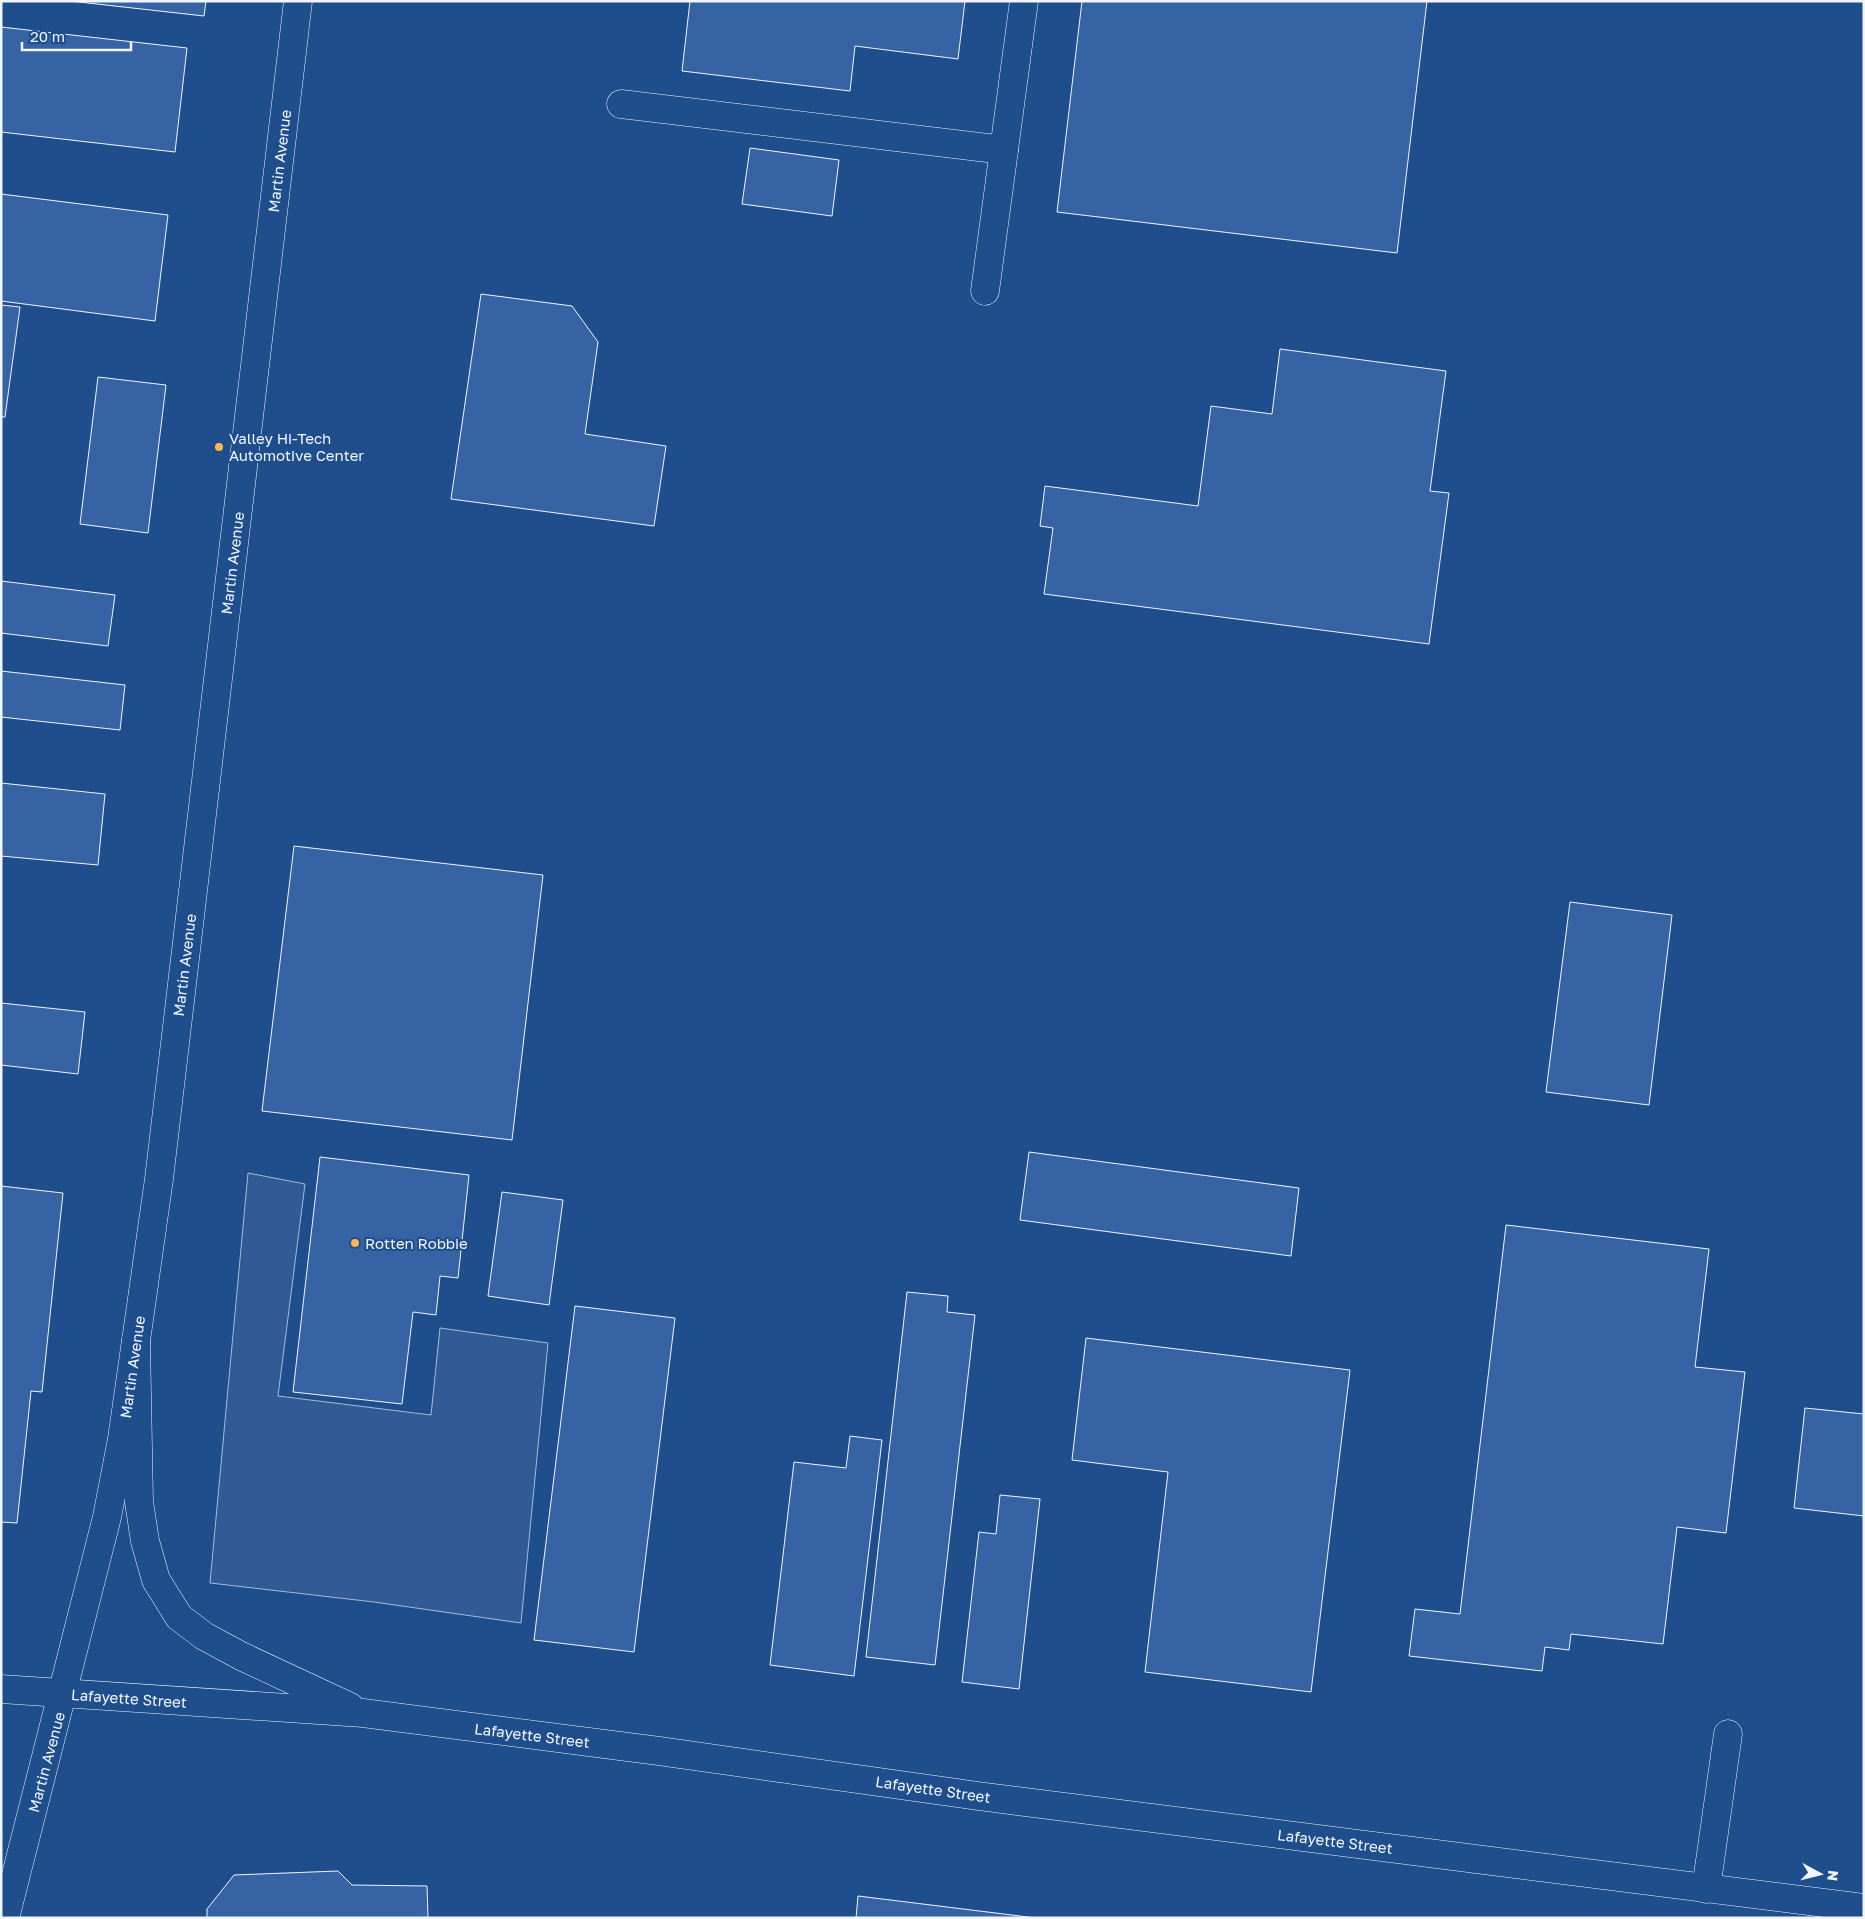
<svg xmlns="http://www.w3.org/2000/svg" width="1865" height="1919" font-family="'Golos Text',sans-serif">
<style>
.parking{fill:#305b95;stroke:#a8bbd7}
.building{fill:#3563a3;stroke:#f2f6ff}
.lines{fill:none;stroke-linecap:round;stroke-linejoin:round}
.minor-casing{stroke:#f2f6ff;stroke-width:29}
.major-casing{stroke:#f2f6ff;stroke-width:29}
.minor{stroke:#1f4e8c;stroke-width:28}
.major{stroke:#1f4e8c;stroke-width:28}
.poi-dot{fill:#ffb74d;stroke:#1f4e8c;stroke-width:2}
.labels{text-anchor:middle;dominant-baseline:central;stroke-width:4;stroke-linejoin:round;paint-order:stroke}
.street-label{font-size:15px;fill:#f2f6ff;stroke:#1f4e8c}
.poi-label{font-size:15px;fill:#f2f6ff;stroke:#1f4e8c;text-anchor:start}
</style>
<rect width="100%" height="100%" fill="#1f4e8c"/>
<!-- parking -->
<path class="parking" d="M248 1173 305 1184 278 1396 431 1415 440 1328 548 1343 521 1623 374 1602 210 1583Z"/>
<!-- building -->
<g class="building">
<path d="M70 1H206L204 16Z"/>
<path d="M690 1H965L958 59 855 46 850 91 682 71Z"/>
<path d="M1082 1H1427L1397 253 1057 212Z"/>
<path d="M1 27 187 48 175 152 1 132Z"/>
<path d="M750 148 839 160 832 216 742 204Z"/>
<path d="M1 194 168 215 155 321 1 301Z"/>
<path d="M481 294 572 306 598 342 585 434 666 446 654 526 451 499Z"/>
<path d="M1 305 20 307 5 417H1Z"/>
<path d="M1280 349 1446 371 1430 491 1449 493 1429 644 1044 594 1053 528 1040 526 1045 486 1198 506 1211 406 1272 414Z"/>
<path d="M98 377 166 385 148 533 80 524Z"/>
<path d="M1 581 115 595 108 646 1 633Z"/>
<path d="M1 671 125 685 120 730 1 717Z"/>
<path d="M1 783 105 794 98 865 1 856Z"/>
<path d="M294 846 543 875 512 1140 262 1111Z"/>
<path d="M1570 902 1672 915 1649 1105 1546 1092Z"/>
<path d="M1 1003 85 1012 78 1074 1 1065Z"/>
<path d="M1029 1152 1299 1188 1291 1256 1020 1220Z"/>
<path d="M320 1157 469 1175 458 1278 440 1276 436 1315 413 1312 402 1404 293 1392Z"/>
<path d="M1 1186 63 1193 42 1392 31 1391 17 1523 1 1522Z"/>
<path d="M502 1192 563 1200 549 1305 488 1296Z"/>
<path d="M1506 1225 1709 1249 1695 1367 1745 1372 1726 1533 1677 1527 1663 1644 1571 1634 1569 1650 1545 1647 1542 1671 1409 1656 1415 1609 1460 1614Z"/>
<path d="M907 1292 948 1296 947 1312 975 1315 935 1665 866 1657Z"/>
<path d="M575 1306 675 1318 634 1652 534 1640Z"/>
<path d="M1086 1338 1350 1370 1311 1692 1145 1672 1168 1472 1072 1460Z"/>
<path d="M1805 1408 1864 1414V1516L1794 1508Z"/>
<path d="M850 1436 882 1440 854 1676 770 1665 794 1462 846 1468Z"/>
<path d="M1000 1495 1040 1499 1019 1689 962 1682 979 1532 996 1534Z"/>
<path d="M338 1871 352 1885 427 1886 428 1918H207V1909L234 1875Z"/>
<path d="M858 1896 1036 1918H856Z"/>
</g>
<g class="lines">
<!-- minor casing -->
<g class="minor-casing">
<g id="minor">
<path d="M621 104 1004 150"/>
<path d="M985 291 1024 1"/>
<path d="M1706 1889 1728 1734"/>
<path d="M5 1918 107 1517 122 1439 159 1179 298 1"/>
</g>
</g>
<!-- major casing -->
<g class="major-casing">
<g id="major">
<path d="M136 1341 139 1502 145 1541 156 1580 179 1617 204 1636 241 1656 350 1707"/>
<path d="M1 1689 363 1713 659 1751 978 1796 1864 1908"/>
</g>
</g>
<!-- minor -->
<use href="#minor" class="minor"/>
<!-- major -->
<use href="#major" class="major"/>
</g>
<!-- markers -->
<g class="poi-dot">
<circle cx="219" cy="447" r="5"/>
<circle cx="355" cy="1243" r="5"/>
</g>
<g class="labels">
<!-- street labels -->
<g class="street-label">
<text transform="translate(279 161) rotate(-83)">Martin Avenue</text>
<text transform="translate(232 563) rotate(-83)">Martin Avenue</text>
<text transform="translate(184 965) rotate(-83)">Martin Avenue</text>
<text transform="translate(132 1367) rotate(-82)">Martin Avenue</text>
<text transform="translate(129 1698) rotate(4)">Lafayette Street</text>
<text transform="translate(532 1735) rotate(7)">Lafayette Street</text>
<text transform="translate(46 1762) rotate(-75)">Martin Avenue</text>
<text transform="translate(933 1789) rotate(8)">Lafayette Street</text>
<text transform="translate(1335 1841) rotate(7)">Lafayette Street</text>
</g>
<!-- poi labels -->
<g class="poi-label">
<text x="229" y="438">Valley Hi-Tech<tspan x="229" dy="17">Automotive Center</tspan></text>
<text x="365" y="1243">Rotten Robbie</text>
</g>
</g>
<!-- border -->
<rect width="1865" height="1919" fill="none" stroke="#f2f6ff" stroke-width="5"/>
<!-- north arrow -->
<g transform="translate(1820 1874) rotate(97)" stroke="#1f4e8c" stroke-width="4" paint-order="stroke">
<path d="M0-4L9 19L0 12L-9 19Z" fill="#f2f6ff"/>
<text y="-8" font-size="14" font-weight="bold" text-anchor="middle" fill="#f2f6ff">N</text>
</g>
<!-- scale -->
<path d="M22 42v8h109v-8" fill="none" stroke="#f2f6ff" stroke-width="2.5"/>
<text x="30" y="42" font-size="15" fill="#f2f6ff" stroke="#1f4e8c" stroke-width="4" paint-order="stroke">20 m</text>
</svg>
